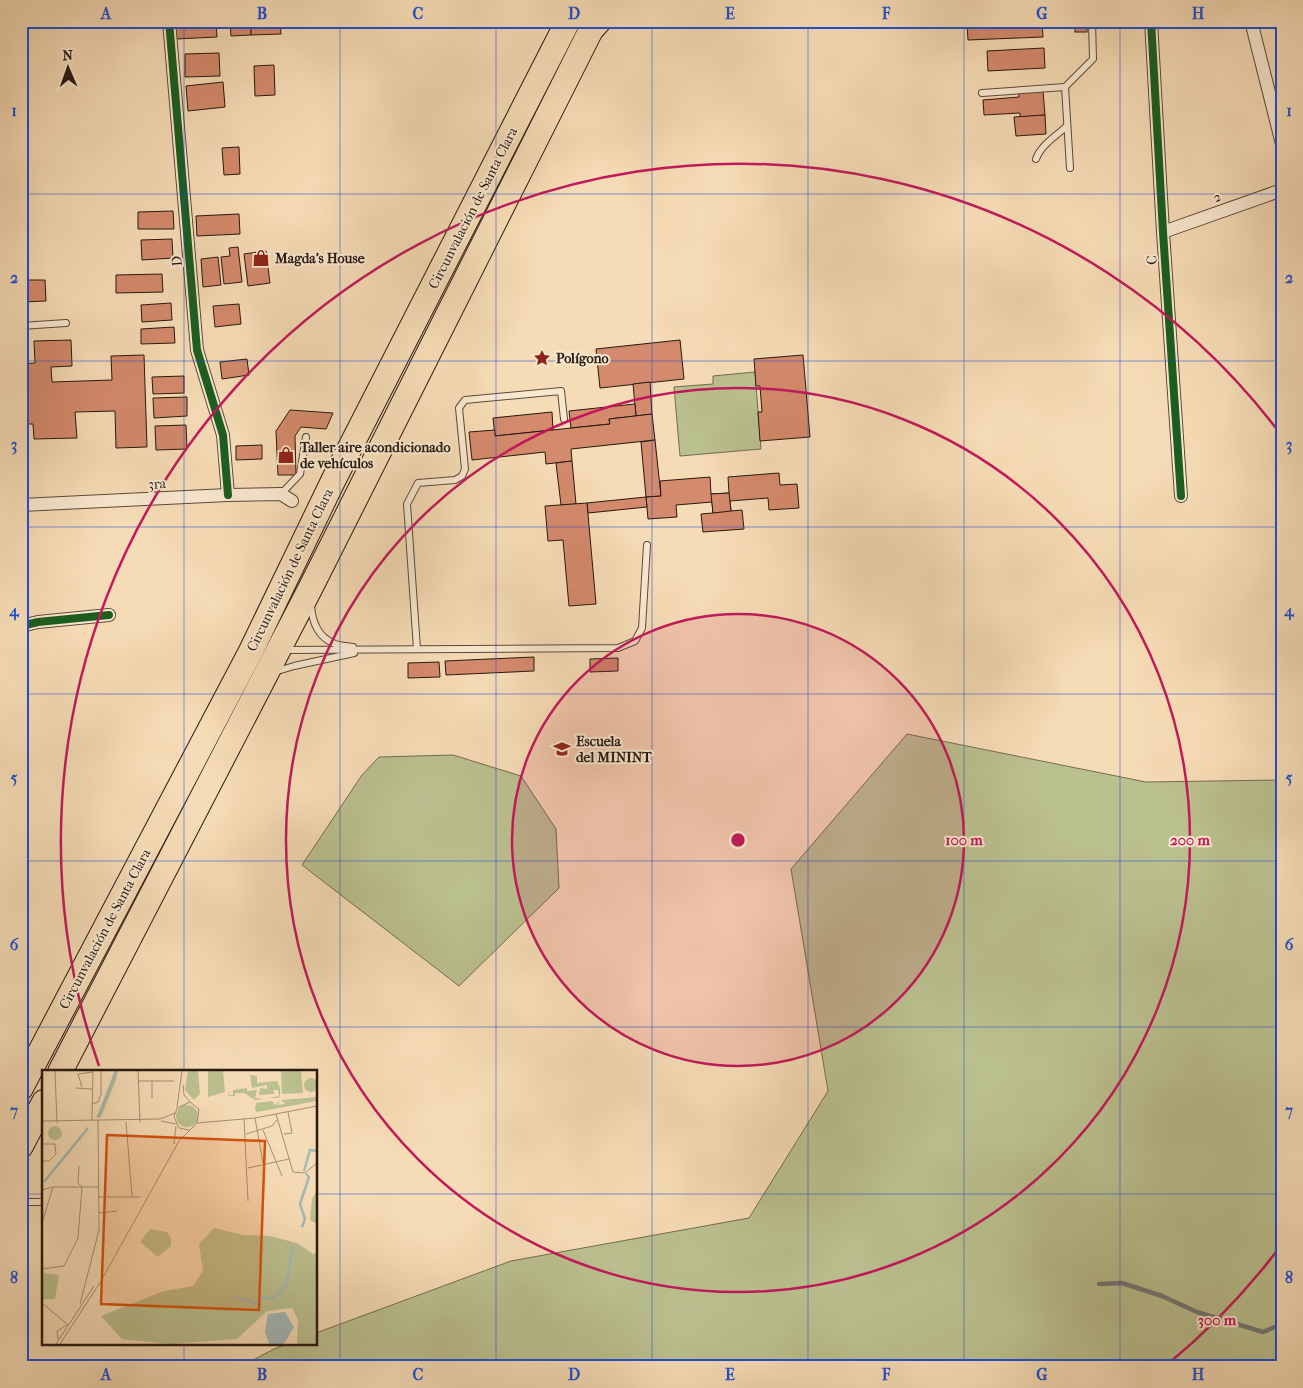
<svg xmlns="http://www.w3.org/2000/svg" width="1303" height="1388" font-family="'IM FELL French Canon',serif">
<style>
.green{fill:#bbc08f;stroke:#726c50}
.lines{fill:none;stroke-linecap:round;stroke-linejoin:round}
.stream{stroke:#717975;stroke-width:4.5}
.building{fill:#d48a6c;stroke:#281810}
.lane-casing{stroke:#5c493a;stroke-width:8}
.street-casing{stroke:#5c493a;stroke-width:14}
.highway-casing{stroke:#281810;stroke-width:26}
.lane{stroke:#f9e8d0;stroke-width:6}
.street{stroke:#f9e8d0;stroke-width:12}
.highway{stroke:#f6dcb6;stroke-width:24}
.cycleway-casing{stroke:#f9e8d0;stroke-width:11}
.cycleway{stroke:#1b5e20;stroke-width:8}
.grid{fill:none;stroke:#1d4ed8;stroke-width:1;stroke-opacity:0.55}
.ring{fill:none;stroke:#c2185b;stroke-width:2.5}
.labels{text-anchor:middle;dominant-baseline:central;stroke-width:4;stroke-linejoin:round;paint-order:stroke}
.street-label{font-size:14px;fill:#281810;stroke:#f9e8d0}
.poi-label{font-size:14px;font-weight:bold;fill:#281810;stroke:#f9e8d0;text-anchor:start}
.inset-river{fill:none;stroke:#a2b9b9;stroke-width:2.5}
.inset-road{fill:none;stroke:#a48e74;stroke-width:1}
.view{fill:#d5520c;fill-opacity:0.15;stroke:#d5520c;stroke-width:2.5}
.inset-edge{fill:none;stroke:#281810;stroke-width:2.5}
.centre{fill:#c2185b;stroke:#f9e8d0;stroke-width:2.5}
.ring-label{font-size:15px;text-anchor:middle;font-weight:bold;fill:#c2185b;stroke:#f9e8d0;stroke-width:4;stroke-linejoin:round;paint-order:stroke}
.neatline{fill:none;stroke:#1d4ed8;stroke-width:2}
.grid-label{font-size:16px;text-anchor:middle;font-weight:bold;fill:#1d4ed8}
</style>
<rect width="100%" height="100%" fill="#f6dcb6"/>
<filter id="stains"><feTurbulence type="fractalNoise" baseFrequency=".004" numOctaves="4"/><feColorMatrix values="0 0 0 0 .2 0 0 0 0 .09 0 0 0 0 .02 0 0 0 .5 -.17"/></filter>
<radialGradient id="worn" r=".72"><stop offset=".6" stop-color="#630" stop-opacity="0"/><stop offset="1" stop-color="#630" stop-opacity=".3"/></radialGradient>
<!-- green -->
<g class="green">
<path d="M576 21H589L498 193 493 188Z"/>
<path d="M755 372 761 449 680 456 674 387 713 384V376Z"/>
<path d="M907 734 1146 782 1282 780V1367H240L274 1349 287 1344H316V1333L511 1261 749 1218 828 1091 791 869Z"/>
<path d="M453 755 521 776 556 829 559 888 459 986 302 865 362 775 379 757Z"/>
</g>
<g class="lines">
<!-- stream -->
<path class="stream" d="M1099 1284 1122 1283 1162 1296 1197 1312 1263 1332 1282 1324"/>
</g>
<!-- building -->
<g class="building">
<path d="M175 21H216L217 37 176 39Z"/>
<path d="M230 21H251V35L231 36Z"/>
<path d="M251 21H280L281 34 251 35Z"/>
<path d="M997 21H1042L1043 37 968 40 967 25 998 24Z"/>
<rect x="1075" y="21" width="12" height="11"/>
<path d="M1044 48 1045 68 988 71 987 51Z"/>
<path d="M219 53 220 76 185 77V54Z"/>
<path d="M274 65 275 95 255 96 254 66Z"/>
<path d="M223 82 225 107 188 111 186 86Z"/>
<path d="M1043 91 1045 115 1020 117V113L984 115 983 100 1019 97V93Z"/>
<path d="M1045 115 1046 134 1016 136 1014 117Z"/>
<path d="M239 147 240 174 224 175 222 148Z"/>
<path d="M173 211 174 229H138V212Z"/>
<path d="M239 214 240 234 197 236 196 216Z"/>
<path d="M172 239 173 258 142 260 141 240Z"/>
<path d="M238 247 242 282 224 284 221 257 230 256 229 248Z"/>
<path d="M266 251 270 283 248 286 244 254Z"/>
<path d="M218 257 221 285 203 287 201 259Z"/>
<path d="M162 274 163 292 116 293V275Z"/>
<path d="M21 280H45L46 301 21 302Z"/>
<path d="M171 303 172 320 142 322 141 305Z"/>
<path d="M239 304 241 324 215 327 213 306Z"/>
<path d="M174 327 175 343 141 344V329Z"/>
<path d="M71 340 72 366 51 367 52 382 112 380 111 356 144 355 147 447 116 448 115 411 75 412 77 438 34 439 33 424H21V364L35 363 34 341Z"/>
<path d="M680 340 684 379 600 388 596 349Z"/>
<path d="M803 355 810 437 760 441 758 412H762L760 386H756L754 359Z"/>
<path d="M247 359 249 375 222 379 220 362Z"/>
<path d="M184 376V393L153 394 152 377Z"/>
<path d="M650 382 652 414 636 416 633 384Z"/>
<path d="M187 397V416L154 418 153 398Z"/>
<path d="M635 404 636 416 609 419 610 424 571 428 569 411Z"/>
<path d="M290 410 333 413 326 429 301 427 295 436 296 475H278L276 431Z"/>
<path d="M552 412 553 430 495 436 493 418Z"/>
<path d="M652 414 655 440 571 449 572 461 546 464 545 452 472 460 469 432 495 430V436L610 424 609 419Z"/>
<path d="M186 425 187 449 156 450 155 426Z"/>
<path d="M655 440 661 496 646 497 641 442Z"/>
<path d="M262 445V459L236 460V446Z"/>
<path d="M572 461 576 504 561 505 556 463Z"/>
<path d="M779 473 780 485 797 484 799 508 769 510 768 498 730 501 731 511 742 510 744 529 703 532 701 514 713 513 712 502 676 505 677 517 648 519 646 497 661 496 660 481 710 477 711 494 729 493 728 477Z"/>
<path d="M729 493 731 511 713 513 711 494Z"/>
<path d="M646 497 647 507 588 513 587 503Z"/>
<path d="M587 503 596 604 569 606 563 540 548 541 545 506Z"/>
<path d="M534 657V671L446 675 445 661Z"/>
<path d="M618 658V671L590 672V659Z"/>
<path d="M439 662 440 677 408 678V663Z"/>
</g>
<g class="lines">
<!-- lane casing -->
<g class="lane-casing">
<g id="lane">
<path d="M1065 87 1093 59 1092 21"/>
<path d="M982 93 1065 87 1070 168"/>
<path d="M1036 159C1041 145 1056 136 1067 126"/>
<path d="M21 326 66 323"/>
<path d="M281 494 300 474 306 437"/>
<path d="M311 605C312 621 317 636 333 643 339 646 347 646 353 647"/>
<path d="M417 649 407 504 418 483 455 480 462 476 465 469 459 408 465 400 561 391 564 419"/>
<path d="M285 650 618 648 635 641 642 628 647 545"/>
<path d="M274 672 294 666 354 653"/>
<path d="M21 1202H44"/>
</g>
</g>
<!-- street casing -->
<g class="street-casing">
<g id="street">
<path d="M169 21 197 350 223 435 228 495"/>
<path d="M1151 21 1163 232 1181 496"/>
<path d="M1251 21 1282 144"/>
<path d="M1163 232 1282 190"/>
<path d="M21 505 228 495 281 494 292 501"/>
<path d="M21 626 38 622 109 615"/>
</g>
</g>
<!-- highway casing -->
<g class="highway-casing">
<g id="highway">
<path d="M60 1072 310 589 591 30 599 21"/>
<path d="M21 1088 251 651 333 481 568 21"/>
<path d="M21 1146 44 1102"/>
</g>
</g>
<!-- lane -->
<use href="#lane" class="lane"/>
<!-- street -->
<use href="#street" class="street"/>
<!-- highway -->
<use href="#highway" class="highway"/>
<!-- cycleway casing -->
<g class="cycleway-casing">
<g id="cycleway">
<path d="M169 21 197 350 223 435 228 495"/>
<path d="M1151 21 1163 232 1181 496"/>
<path d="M21 626 38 622 109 615"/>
</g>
</g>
<!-- cycleway -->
<use href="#cycleway" class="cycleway"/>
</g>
<!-- grid -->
<path class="grid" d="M184 21V1072M340 21V1367M496 21V1367M652 21V1367M808 21V1367M964 21V1367M1120 21V1367M21 194H1282M21 361H1282M21 527H1282M21 694H1282M21 861H1282M21 1027H1282M21 1194H44M316 1194H1282M184 1344V1367"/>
<!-- distance rings -->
<circle cx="738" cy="840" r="226" fill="#c2185b" fill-opacity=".12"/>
<g class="ring">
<circle cx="738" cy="840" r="226"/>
<circle cx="738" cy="840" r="452"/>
<path d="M1279 1248A678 678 0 0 1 1169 1363M99 1066A678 678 0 0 1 1279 432"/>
</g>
<!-- icons -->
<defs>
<g id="shop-bare" transform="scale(1.35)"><path d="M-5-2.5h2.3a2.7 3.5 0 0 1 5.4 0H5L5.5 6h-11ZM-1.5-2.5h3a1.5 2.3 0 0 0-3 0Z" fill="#8f2418" stroke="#f9e8d0" stroke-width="2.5" paint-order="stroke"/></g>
<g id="sight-bare" transform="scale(1.35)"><path d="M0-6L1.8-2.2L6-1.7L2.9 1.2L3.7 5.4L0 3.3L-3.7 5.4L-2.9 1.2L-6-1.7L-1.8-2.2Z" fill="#8f2418" stroke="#f9e8d0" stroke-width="2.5" paint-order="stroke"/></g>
<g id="university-bare" transform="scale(1.35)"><path d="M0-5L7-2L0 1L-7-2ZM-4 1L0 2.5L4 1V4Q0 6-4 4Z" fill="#8f2418" stroke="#f9e8d0" stroke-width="2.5" paint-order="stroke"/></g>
</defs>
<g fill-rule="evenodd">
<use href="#shop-bare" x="261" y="258"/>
<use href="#sight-bare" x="542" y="358"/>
<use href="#shop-bare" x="286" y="455"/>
<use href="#university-bare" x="562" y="749"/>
</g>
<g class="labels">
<!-- street labels -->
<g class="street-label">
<text transform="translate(1217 197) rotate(-19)">2</text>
<text transform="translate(473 208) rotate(-63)">Circunvalación de Santa Clara</text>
<text transform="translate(1152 260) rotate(-94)">C</text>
<text transform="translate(177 261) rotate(-95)">D</text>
<text transform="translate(157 484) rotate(-3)">3ra</text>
<text transform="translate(290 570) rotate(-64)">Circunvalación de Santa Clara</text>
<text transform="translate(105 929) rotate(-62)">Circunvalación de Santa Clara</text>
</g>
<!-- poi labels -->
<g class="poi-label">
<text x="275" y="258">Magda’s House</text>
<text x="556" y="358">Polígono</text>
<text x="300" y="447">Taller aire acondicionado<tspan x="300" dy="16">de vehículos</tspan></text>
<text x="576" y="741">Escuela<tspan x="576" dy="16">del MININT</tspan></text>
</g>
</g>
<!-- overview -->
<g transform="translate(42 1070)">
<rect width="275" height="275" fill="#f6dcb6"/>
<path d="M72 1H76L74 10 59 47H54L72 9ZM146 1H156L158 24 152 30 143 20ZM166 1H181L183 22 166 27ZM239 1H259L261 23 240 24ZM208 5 215 6V13L235 11 238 18V26L236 28H227L237 26 236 20H232V24L217 25 218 18 225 19V15L210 18ZM262 15a7 7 0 1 1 14 0a7 7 0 1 1-14 0ZM205 18V21L215 20 213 28 222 29 213 30 202 23H193V26H188L186 25V20L187 25H191V20ZM275 27V31L215 42 213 40 214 33 230 31 233 35 238 30 236 35 243 34 239 30ZM134 46a11 11 0 1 1 22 0a11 11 0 1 1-22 0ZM6 63a7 7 0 1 1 14 0a7 7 0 1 1-14 0ZM275 120V154L268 150 270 129ZM172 158 201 165 228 166 255 173 271 184 275 183V274H255L256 250 250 238 225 241 195 269 127 274 80 269 59 246 122 221 151 216 161 201 157 174ZM108 159 125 162 129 168V176L116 187 98 172ZM0 203 17 205 13 229H0Z" fill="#bbc08f"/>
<path d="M243 242 252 257 242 274H227L223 262 226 244Z" fill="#a2b9b9"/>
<path class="inset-river" d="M56 48 74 1M262 101 268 80 275 81M2 112 46 58M260 157 263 149 258 134 267 107 264 104M193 226 213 233 221 228H232L244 216 251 175"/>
<path class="inset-road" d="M13 1 15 53M96 1 98 52M97 11H132M110 11V28M141 15 142 25 148 32M40 17 36 4 51 2M34 18 50 19M50 34 56 32 59 24V1M135 37 140 1M234 44 251 102 263 103 275 93M213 48 221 93M202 49 206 131M50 50 51 1M0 51 118 49 133 43M119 51 134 54M84 52 90 126M155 53 213 48 275 36M221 60 240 106M204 64 230 56 235 50M242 64 250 63 246 42M0 74H13L14 84 7 91H0M132 74 134 56M206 98 247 89M0 120 11 117H57M57 127H98M57 143 75 141M0 153 11 117M0 199 22 196 36 168 40 117 36 113 37 96M0 233 26 255M38 234 57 160 56 50M16 269 15 261 25 255M14 274 52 216M18 274 59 211 137 71 155 53 157 39 148 32 135 38 132 47 137 58 147 60"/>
<path class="view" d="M65 65 223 71 217 240 59 234Z"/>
<rect width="275" height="275" class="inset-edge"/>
</g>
<circle cx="738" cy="840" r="8" class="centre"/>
<g class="ring-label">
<text x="964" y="845">100 m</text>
<text x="1190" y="845">200 m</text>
<text x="1217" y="1325">300 m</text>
</g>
<!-- margin -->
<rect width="1303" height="1388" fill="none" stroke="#f6dcb6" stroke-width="55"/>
<!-- north arrow -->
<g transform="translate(68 68) rotate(358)" stroke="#f9e8d0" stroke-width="4" paint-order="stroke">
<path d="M0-4L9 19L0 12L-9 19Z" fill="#281810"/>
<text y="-8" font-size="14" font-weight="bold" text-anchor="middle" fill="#281810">N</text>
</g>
<rect x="28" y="28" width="1248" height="1332" class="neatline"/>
<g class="grid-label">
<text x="106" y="19">A</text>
<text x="262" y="19">B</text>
<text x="418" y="19">C</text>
<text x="574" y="19">D</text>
<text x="730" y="19">E</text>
<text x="886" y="19">F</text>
<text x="1042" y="19">G</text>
<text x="1198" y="19">H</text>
<text x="14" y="116">1</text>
<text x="1289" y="116">1</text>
<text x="14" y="283">2</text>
<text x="1289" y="283">2</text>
<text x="14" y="450">3</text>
<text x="1289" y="450">3</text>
<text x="14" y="616">4</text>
<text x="1289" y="616">4</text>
<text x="14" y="783">5</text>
<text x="1289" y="783">5</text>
<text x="14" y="950">6</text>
<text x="1289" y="950">6</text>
<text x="14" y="1116">7</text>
<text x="1289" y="1116">7</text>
<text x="14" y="1283">8</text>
<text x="1289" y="1283">8</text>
<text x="106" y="1380">A</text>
<text x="262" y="1380">B</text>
<text x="418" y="1380">C</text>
<text x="574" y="1380">D</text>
<text x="730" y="1380">E</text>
<text x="886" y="1380">F</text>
<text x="1042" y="1380">G</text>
<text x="1198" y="1380">H</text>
</g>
<rect width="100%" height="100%" filter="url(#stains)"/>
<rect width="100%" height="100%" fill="url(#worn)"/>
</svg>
